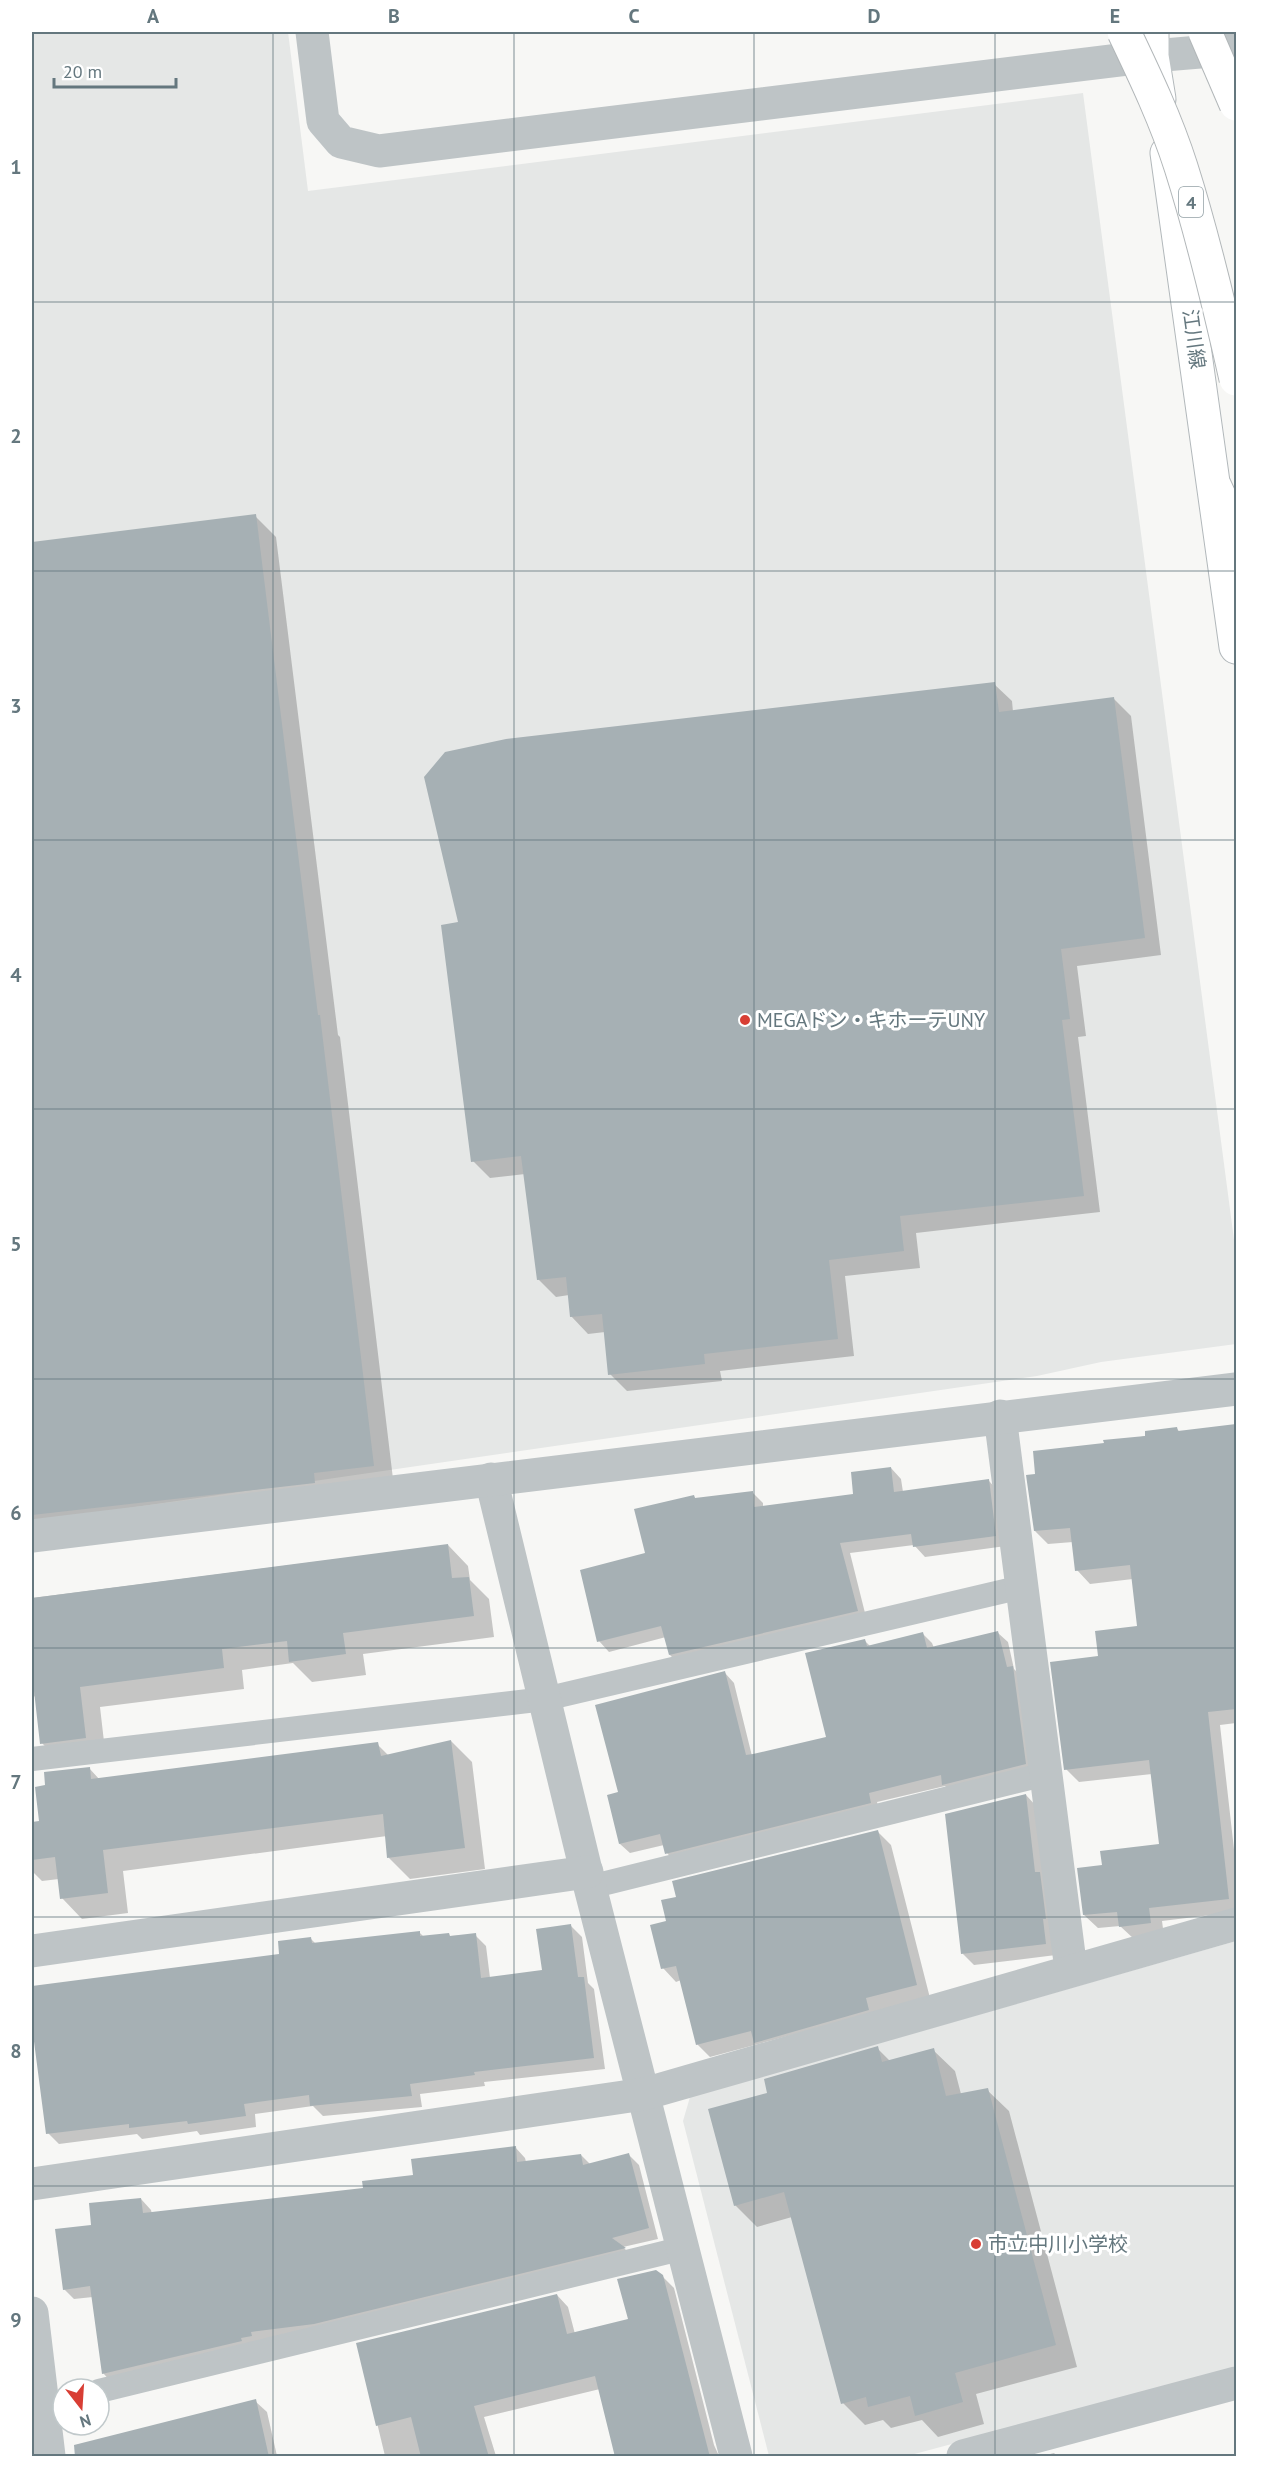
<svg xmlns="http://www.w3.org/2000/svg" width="1268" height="2488" font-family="'PT Sans','Noto Sans JP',sans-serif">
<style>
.built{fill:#e5e7e6}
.shadow{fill:#0003}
.building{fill:#a6b0b4}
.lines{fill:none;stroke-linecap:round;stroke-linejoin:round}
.primary-casing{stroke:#b2b8bb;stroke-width:35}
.motorway-casing{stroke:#b2b7b9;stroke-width:35}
.service{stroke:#bec4c6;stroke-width:24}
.minor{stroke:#bec4c6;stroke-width:33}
.tertiary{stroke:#bec4c6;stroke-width:33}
.primary{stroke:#fff;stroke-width:33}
.motorway{stroke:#fff;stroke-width:33}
.motorway-bridge-casing{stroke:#b2b7b9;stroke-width:35;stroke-linecap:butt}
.motorway-bridge{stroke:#fff;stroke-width:33}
.grid{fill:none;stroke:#64777e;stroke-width:1.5;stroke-opacity:0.55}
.poi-dot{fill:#d83e34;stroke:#fff;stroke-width:2}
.labels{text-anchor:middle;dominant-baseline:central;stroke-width:6;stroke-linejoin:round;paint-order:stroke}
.shield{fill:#fff;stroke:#92a0a5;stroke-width:1.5}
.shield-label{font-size:18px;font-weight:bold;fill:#64777e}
.street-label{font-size:20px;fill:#64777e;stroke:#fff}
.poi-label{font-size:20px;fill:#64777e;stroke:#fff;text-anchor:start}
.neatline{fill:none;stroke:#64777e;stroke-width:2}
.grid-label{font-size:20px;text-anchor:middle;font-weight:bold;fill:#64777e}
</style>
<rect width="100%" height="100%" fill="#f7f7f5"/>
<!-- built -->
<g class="built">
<path d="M32 32H288L308 191 1083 93 1236 1255V1344L1101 1362 1037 1376 32 1522Z"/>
<path d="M1236 1941V2368L907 2456H769L683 2121 690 2097Z"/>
</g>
<!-- shadow -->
<g class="shadow">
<path d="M255 516 276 537 338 1035 340 1037 394 1487 32 1537V544Z"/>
<path d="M994 684 1012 701 1013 712 1114 699 1131 716 1161 955 1077 966 1086 1036 1078 1037 1100 1212 916 1233 920 1268 845 1276 854 1356 720 1371 722 1381 627 1391 610 1374 605 1332 588 1334 571 1316 569 1295 556 1297 538 1279 525 1174 490 1178 473 1161 460 924Z"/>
<path d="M1236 1425V1723L1220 1725 1236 1867V1912L1162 1921 1164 1936 1134 1939 1120 1926 1098 1928 1084 1915 1104 1866 1160 1846 1152 1774 1079 1782 1066 1769 1100 1658 1139 1627 1133 1579 1090 1584 1077 1570 1073 1542 1048 1544 1035 1531 1037 1475 1105 1445 1177 1429 1180 1432Z"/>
<path d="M891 1468 901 1479 903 1492 989 1481 999 1492 1006 1546 925 1557 914 1545 850 1553 867 1621 680 1665 670 1655 666 1637 609 1652 599 1641 647 1554 693 1496 697 1500 752 1492 763 1503V1507L855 1496Z"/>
<path d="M448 1545 468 1566 470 1580 489 1599 494 1637 363 1654 366 1675 312 1682 293 1663 242 1670 244 1689 100 1707 106 1759 62 1764 42 1743 36 1696 32 1697V1598Z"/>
<path d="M998 1633 1008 1642 1014 1669 1022 1677 1035 1774 953 1794 945 1786 877 1802 880 1812 676 1863 667 1853 664 1845 630 1853 620 1844 609 1796 619 1793 725 1673 734 1683 752 1756 828 1738 864 1640 871 1647 923 1634 932 1643 934 1648Z"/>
<path d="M451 1741 472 1762 485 1869 410 1879 389 1858 387 1836 123 1871 128 1913 82 1919 62 1898 59 1879 42 1881 32 1871V1824L41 1822 47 1787 89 1768 100 1780 377 1744 389 1756Z"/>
<path d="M1026 1795 1037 1807 1056 1955 974 1965 963 1954Z"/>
<path d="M878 1832 891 1845 930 1998 710 2057 697 2044 681 1980 676 1982 663 1968 668 1922Z"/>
<path d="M571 1926 582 1937 588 1983 594 1989 605 2069 484 2082 485 2086 420 2094 422 2107 323 2116 313 2106 255 2114 256 2127 200 2135 197 2131 142 2139 137 2134 59 2144 48 2133 32 2014V1987L281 1955 311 1939 316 1944 419 1932 424 1937 475 1935 486 1946 490 1978 543 1971Z"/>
<path d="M877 2048 890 2061 933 2050 955 2071 961 2094 987 2090 1009 2111 1077 2367 976 2394 984 2424 938 2437 922 2420 891 2428 883 2420 865 2425 843 2403 792 2217 757 2227 735 2205 769 2094Z"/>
<path d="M515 2147 525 2158 526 2162 581 2155 590 2164 629 2155 639 2165 658 2239 623 2247 634 2258 113 2384 103 2373 93 2297 74 2299 64 2289 93 2226 141 2199 151 2210 152 2214 364 2190Z"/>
<path d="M662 2276 674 2288 714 2445 719 2456H617L600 2389 484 2417 496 2456H385L358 2344 557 2295 568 2307 575 2334 630 2320Z"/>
<path d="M255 2401 267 2412 277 2456H82Z"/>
<path d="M1054 2453 1057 2456H1042Z"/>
</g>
<!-- building -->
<g class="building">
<path d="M256 514 318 1015H320L374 1466 314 1473 315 1483 32 1515V542Z"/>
<path d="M995 682 999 712 1114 697 1145 938 1061 949 1070 1019 1062 1020 1084 1196 900 1216 904 1251 829 1260 838 1339 704 1354 705 1364 608 1375 602 1314 570 1317 566 1277 537 1280 521 1156 471 1162 441 925 458 922 424 777 445 752 506 739Z"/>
<path d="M1236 1424V1709L1208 1712 1229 1899 1149 1908 1151 1923 1119 1927 1117 1912 1083 1915 1077 1868 1102 1865 1100 1851 1159 1844 1149 1760 1064 1770 1050 1662 1098 1656 1095 1631 1137 1626 1130 1565 1075 1571 1070 1528 1034 1531 1026 1475 1035 1474 1033 1451 1104 1443 1103 1440 1145 1436V1431L1177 1427 1178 1431Z"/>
<path d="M891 1467 894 1492 989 1479 996 1536 913 1547 911 1534 840 1543 858 1611 669 1655 661 1626 597 1642 580 1570 645 1553 634 1509 694 1495 695 1498 753 1491 754 1507 853 1494 851 1472Z"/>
<path d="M448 1544 452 1578 469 1577 474 1616 343 1633 346 1654 289 1662 287 1641 222 1649 224 1668 80 1687 86 1738 40 1744 32 1673V1598Z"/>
<path d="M998 1631 1007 1667 1013 1666 1026 1764 942 1785 941 1775 869 1793 871 1803 665 1854 660 1834 619 1844 607 1795 618 1792 595 1705 725 1671 746 1755 753 1754 826 1737 805 1653 865 1639 867 1646 923 1632 927 1648Z"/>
<path d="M451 1740 465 1848 387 1858 383 1814 103 1850 108 1893 60 1899 55 1857 32 1860V1822L39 1821 35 1787 45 1785 44 1772 90 1767 91 1779 378 1742 381 1756Z"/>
<path d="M1026 1794 1035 1872H1040L1046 1919H1043L1046 1944 961 1954 945 1814Z"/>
<path d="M878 1830 917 1985 866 1998 869 2010 754 2043 751 2031 696 2045 676 1966 661 1969 650 1925 666 1921 661 1900 676 1897 672 1881Z"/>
<path d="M571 1924 578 1977H584L594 2058 474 2072 475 2075 410 2084 412 2096 310 2106 309 2095 244 2104 246 2116 188 2124 187 2121 129 2128V2124L46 2134 32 2026V1986L279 1954 278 1941 311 1937 312 1943 420 1931V1936L449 1933 450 1936 476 1933 481 1978 542 1970 536 1929Z"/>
<path d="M878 2046 882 2062 934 2048 946 2096 988 2088 1056 2345 955 2373 963 2402 915 2416 910 2396 868 2407 866 2397 841 2404 784 2192 734 2206 708 2109 767 2093 764 2079Z"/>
<path d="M516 2146 517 2162 581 2154 583 2165 629 2153 649 2228 612 2238 626 2248 314 2324 251 2332 252 2336 241 2338 242 2341 102 2374 90 2286 63 2290 55 2229 91 2225 89 2203 141 2198 143 2213 363 2188 362 2181 413 2175 411 2159Z"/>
<path d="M656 2270 663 2275 710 2457H615L595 2376 474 2406 489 2457H421L411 2417 376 2426 356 2343 557 2294 567 2334 628 2319 617 2279Z"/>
<path d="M256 2399 269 2457H75L74 2445Z"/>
</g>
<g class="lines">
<!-- primary casing -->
<g class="primary-casing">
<g id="primary">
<path d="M1152 32V56L1159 99"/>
<path d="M1167 153 1236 647"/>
</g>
</g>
<!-- motorway casing -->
<g class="motorway-casing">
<path id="motorway" d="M1215 487 1236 532"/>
</g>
<!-- service -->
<g class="service">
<path d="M32 1759 545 1699 1022 1587"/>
<path d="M590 1887 1046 1774"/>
<path d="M99 2391 684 2248"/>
</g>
<!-- minor -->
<g class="minor">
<path d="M1000 1416 1071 1970"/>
<path d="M491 1479 590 1887 736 2456"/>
<path d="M32 1536 1236 1389"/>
<path d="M32 1951 587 1872"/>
<path d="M32 2184 644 2094 1236 1924"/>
<path d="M32 2313 49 2456"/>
<path d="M963 2456 1236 2383"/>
</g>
<!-- tertiary -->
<path class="tertiary" d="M312 32 323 121 341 142 379 151 1152 56 1236 49"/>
<!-- primary -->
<use href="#primary" class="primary"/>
<!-- motorway -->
<use href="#motorway" class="motorway"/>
<!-- motorway-bridge casing -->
<g class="motorway-bridge-casing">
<g id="motorway-bridge">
<path d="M1124 32C1145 76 1166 120 1181 167 1203 236 1220 308 1236 379"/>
<path d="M1205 32 1236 104"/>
</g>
</g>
<!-- motorway-bridge -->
<use href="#motorway-bridge" class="motorway-bridge"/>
</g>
<!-- grid -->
<path class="grid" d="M273 32V2456M514 32V2456M754 32V2456M995 32V2456M32 302H1236M32 571H1236M32 840H1236M32 1109H1236M32 1379H1236M32 1648H1236M32 1917H1236M32 2186H1236"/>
<!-- markers -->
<g class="poi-dot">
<circle cx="745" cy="1020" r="6"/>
<circle cx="976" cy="2244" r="6"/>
</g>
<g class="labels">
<!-- shield labels -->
<rect class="shield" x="1179" y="187" width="24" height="30" rx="4.5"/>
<g class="shield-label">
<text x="1191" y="202">4</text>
</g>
<!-- street labels -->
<g class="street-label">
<text transform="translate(1194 339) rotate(82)">江川線</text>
</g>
<!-- poi labels -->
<g class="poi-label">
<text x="757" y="1020">MEGAドン・キホーテUNY</text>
<text x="988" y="2244">市立中川小学校</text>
</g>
</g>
<!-- border -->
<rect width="1268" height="2488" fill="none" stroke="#ffffff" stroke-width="66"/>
<!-- north arrow -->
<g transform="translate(81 2407) rotate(163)"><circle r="28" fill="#ffffff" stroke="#c1c9cb" stroke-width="1.5"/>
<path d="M0-4.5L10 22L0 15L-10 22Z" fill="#d83e34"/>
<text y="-9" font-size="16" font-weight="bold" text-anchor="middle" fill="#64777e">N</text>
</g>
<!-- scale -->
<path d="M54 78v9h122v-9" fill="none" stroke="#64777e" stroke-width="3"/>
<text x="63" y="78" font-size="18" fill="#64777e" stroke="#ffffff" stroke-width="4.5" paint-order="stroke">20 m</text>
<rect x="33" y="33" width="1202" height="2422" class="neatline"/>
<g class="grid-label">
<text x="153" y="23">A</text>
<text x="394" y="23">B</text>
<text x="634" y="23">C</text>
<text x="874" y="23">D</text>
<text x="1115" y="23">E</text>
<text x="16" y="174">1</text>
<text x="16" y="443">2</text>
<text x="16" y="713">3</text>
<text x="16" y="982">4</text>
<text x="16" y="1251">5</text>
<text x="16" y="1520">6</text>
<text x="16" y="1789">7</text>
<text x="16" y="2058">8</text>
<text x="16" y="2327">9</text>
</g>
</svg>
